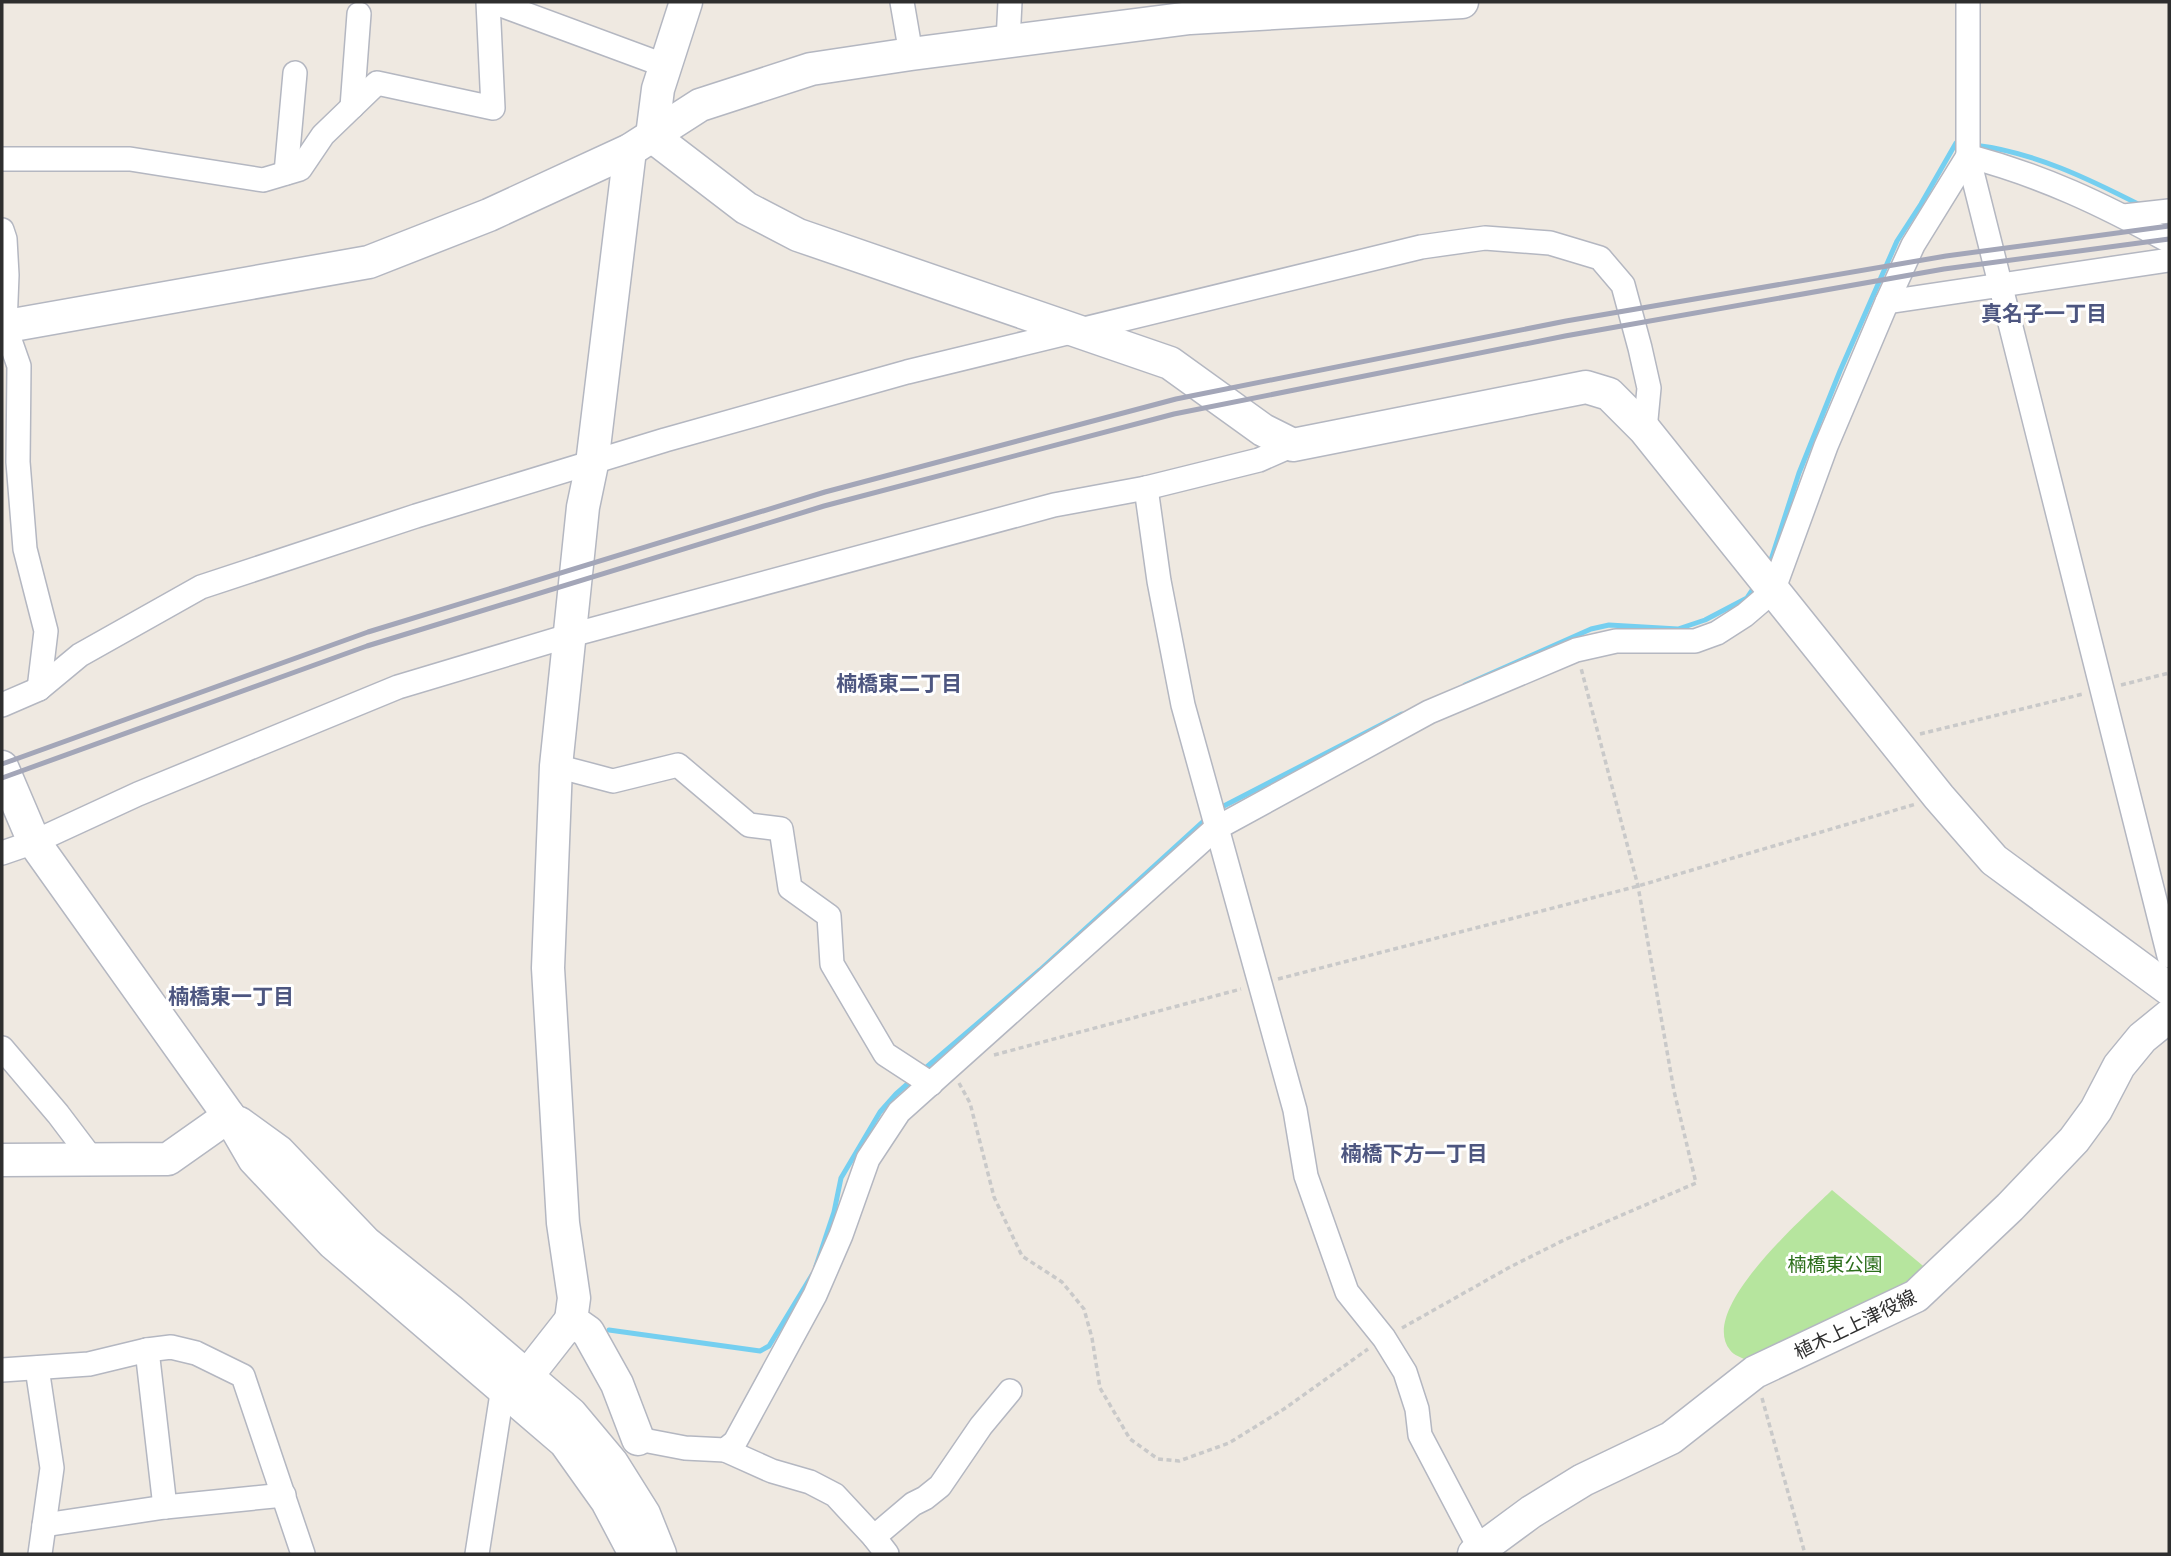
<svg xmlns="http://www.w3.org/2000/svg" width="2171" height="1556" font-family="Mulish,'Noto Sans JP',sans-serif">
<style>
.green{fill:#b6e59e}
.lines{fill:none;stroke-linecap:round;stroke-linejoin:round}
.stream{stroke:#75cff0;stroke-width:5}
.street-casing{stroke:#b4b7c1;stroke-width:26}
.secondary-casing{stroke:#b4b7c1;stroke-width:35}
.path{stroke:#c9c9c9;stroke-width:3.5;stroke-dasharray:5 3.5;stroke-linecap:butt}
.street{stroke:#fff;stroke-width:23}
.secondary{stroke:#fff;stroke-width:32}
.rail{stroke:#a3a6b8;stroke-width:5}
.labels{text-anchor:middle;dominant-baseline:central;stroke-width:6;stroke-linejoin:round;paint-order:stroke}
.park-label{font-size:19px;fill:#2c6e1b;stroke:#fff}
.street-label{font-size:19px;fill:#2e2e2e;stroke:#fff}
.neighbourhood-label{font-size:21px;font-weight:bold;fill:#4d5680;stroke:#fff}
</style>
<rect width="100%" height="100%" fill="#efe9e1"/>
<!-- green -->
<path class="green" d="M1832 1190 1928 1270 1900 1293 1748 1361C1743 1358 1733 1355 1730 1350 1697 1309 1806 1216 1832 1190Z"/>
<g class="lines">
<!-- stream -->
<g class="stream">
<path d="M1974 145C2034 152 2089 179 2142 206"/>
<path d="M1769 566 1799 473 1840 371 1897 241 1921 204 1956 143 1961 144"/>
<path d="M1465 685 1591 629 1609 625 1678 629 1705 620 1747 598 1755 586"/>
<path d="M1218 809 1402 714"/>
<path d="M922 1071 1040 970 1208 817"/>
<path d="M816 1266 834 1212 841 1178 880 1112 896 1094 912 1080"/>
<path d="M609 1330 760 1351 769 1346 812 1275"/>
</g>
<!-- street casing -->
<g class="street-casing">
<g id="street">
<path d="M493 2 666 66"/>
<path d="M902 2 911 54"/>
<path d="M1968 2V156L2169 956"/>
<path d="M1008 41 1010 2"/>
<path d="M352 107 359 14"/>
<path d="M2 159H130L263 180 300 169 323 135 377 83 493 108 488 2"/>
<path d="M286 173 295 73"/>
<path d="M2124 216 2169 211"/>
<path d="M2 230 5 239 7 275 5 326 19 366 18 462 25 549 46 631 39 689"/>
<path d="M1887 302 2169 260"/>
<path d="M1146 488 1159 581 1183 705 1295 1110 1306 1176 1347 1292 1384 1338 1405 1372 1417 1409 1420 1435 1480 1549"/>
<path d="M2 705 39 689 80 655 201 587 416 516 665 440 907 372 1421 247 1485 238 1550 243 1600 258 1623 285 1640 348 1649 388 1645 430"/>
<path d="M556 766 613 781 678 765 749 825 781 829 790 888 829 916 832 964 885 1054 931 1084"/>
<path d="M2 853 34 842 138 794 398 687 568 636 1054 505 1146 488 1259 460 1293 445"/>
<path d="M2 1048 58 1114 92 1159"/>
<path d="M147 1350 165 1507"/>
<path d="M37 1368 52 1468 40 1554"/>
<path d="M2 1370 89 1364 147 1350 171 1347 196 1353 243 1376 303 1554"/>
<path d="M638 1439 685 1448 725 1450 735 1442 815 1295 841 1235 868 1159 899 1112 1215 829 1429 712 1576 650 1616 641H1695L1717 633 1745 615 1773 591 1826 446 1887 302 1913 245 1968 156C2043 176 2102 204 2169 241"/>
<path d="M725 1450 772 1471 810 1482 835 1495 874 1537 887 1554"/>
<path d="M44 1525 165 1507 284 1495"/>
<path d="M874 1537 913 1504 925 1498 940 1486 981 1426 1010 1391"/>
<path d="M477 1554 503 1387 511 1383"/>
</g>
</g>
<!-- secondary casing -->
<g class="secondary-casing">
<g id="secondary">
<path d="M652 136 746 208 798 235 1170 363 1263 430 1293 445 1586 387 1609 394 1645 430 1939 797 1994 860 2169 989"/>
<path d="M652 136 658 89 686 2"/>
<path d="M630 150 592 464 583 507 556 766 548 968 563 1223 574 1298 571 1320 588 1332 617 1384 638 1439"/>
<path d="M2 327 369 262 489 215 630 150 700 105 811 69 911 54 1190 18 1462 2"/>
<path d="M2 767 34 842 229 1116 254 1159 333 1243 565 1442 607 1501 635 1554"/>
<path d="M239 1123 279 1152 366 1243 452 1312 571 1414 612 1463 644 1514 660 1554"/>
<path d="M2 1160 168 1159 229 1116"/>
<path d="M527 1376 571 1320"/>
<path d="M1474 1554 1531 1512 1583 1480 1671 1438 1755 1372 1916 1296 2010 1207 2074 1140 2096 1110 2119 1066 2142 1038 2169 1016"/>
</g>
</g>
<!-- path -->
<g class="path">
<path d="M2121 685 2169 673"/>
<path d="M1920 734 2083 694"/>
<path d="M1278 979 1638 886 1916 804"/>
<path d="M994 1055 1241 989"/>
<path d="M959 1083 970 1103 994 1197 1022 1256 1062 1282 1084 1309 1092 1338 1100 1388 1130 1439 1158 1459 1179 1461 1229 1443 1284 1409 1368 1349"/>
<path d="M1402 1328 1510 1267 1564 1240 1696 1183 1674 1091 1638 886 1581 668"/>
<path d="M1762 1398 1805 1554"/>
</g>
<!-- street -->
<use href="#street" class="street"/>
<!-- secondary -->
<use href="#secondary" class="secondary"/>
<!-- rail -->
<g class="rail">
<path d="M2 764 368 632 825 492 1176 399 1566 321 1946 256 2169 226"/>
<path d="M2 778 367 646 824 506 1174 414 1565 336 1944 269 2169 239"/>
</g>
</g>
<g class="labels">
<!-- park labels -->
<g class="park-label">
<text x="1835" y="1264">楠橋東公園</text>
</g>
<!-- street labels -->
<g class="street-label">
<text transform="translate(1855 1324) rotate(-26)">植木上上津役線</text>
</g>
<!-- neighbourhood labels -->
<g class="neighbourhood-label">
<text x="2044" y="313">真名子一丁目</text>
<text x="899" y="683">楠橋東二丁目</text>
<text x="231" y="996">楠橋東一丁目</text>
<text x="1414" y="1153">楠橋下方一丁目</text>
</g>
</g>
<!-- border -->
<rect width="2171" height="1556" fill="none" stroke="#2e2e2e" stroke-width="7"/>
</svg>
